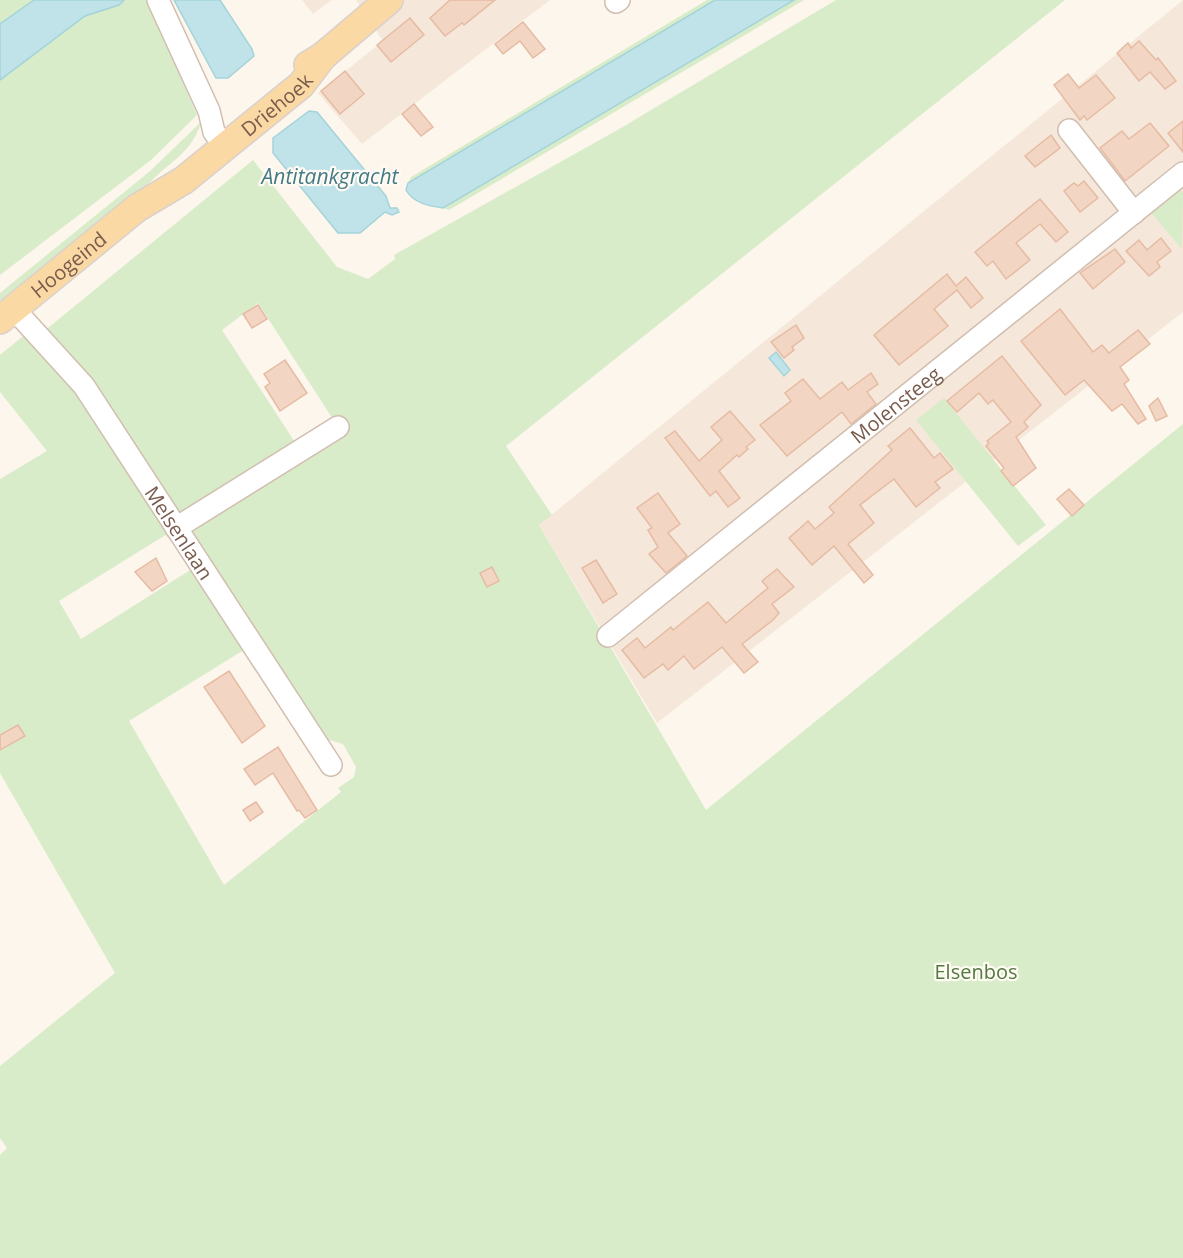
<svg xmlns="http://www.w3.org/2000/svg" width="1183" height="1258" font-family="'Open Sans',sans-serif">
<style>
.residential{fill:#f5e8da}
.green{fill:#d8ecc9;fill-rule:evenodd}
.water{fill:#bfe3e8;stroke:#a5d3da;stroke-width:1.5}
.building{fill:#f3d5c3;stroke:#e6bba3;stroke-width:1.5}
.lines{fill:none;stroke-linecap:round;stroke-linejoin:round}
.minor-casing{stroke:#d1beb0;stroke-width:24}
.major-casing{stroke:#dad1cd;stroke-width:30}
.minor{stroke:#fff;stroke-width:21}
.major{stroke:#fbd9a5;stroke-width:27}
.labels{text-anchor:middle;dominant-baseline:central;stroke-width:4.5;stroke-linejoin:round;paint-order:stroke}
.street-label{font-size:20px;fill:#7a5c4d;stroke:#fffaf3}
.park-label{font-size:20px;fill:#537a41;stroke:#fffaf3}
.water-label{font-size:21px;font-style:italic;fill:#437c86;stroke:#fffaf3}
</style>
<rect width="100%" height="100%" fill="#fdf6ec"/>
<!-- residential -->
<g class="residential">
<path d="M302 0H332L313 14Z"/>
<path d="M356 0H550L362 144 318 93 383 41Z"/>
<path d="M1183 0V312L657 723 539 525Z"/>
</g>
<!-- green -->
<g class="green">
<path d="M0 0H147L197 115 151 160 0 275Z"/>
<path d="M707 0H724L408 183 411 177Z"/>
<path d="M786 0H804L449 210 443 208 445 202Z"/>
<path d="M836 0H1065L506 446 552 515 539 525 706 810 1183 424V1258H0V1155L7 1148 0 1138V1066L115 973 0 773V479L47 451 0 392V355L28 332 74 380 172 531 59 601 81 639 195 567 247 648 129 721 224 885 341 792 338 788 354 777 356 767 343 744 322 738 43 332 253 160 337 267 368 279 395 259 394 255 621 128ZM258 303 338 427 300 450 222 330Z"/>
<path d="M201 122C192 155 164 164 143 190L0 306V293L149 172Z"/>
<path d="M1178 187 1183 193 1182 249 1149 210Z"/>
<path d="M944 398 1046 525 1018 546 916 420Z"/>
</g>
<!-- water -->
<g class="water">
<path d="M34 0H124L119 5 85 16 0 80V24Z"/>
<path d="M174 0H220L252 49 254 56 228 78H216Z"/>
<path d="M715 0H794L443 208C429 206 413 203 406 190L408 183Z"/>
<path d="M309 111 317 112 386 196 390 208H397L399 212 392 215 385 212 360 233H338L273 153V138Z"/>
<path d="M776 352 790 370 784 376 769 358Z"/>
</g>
<!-- building -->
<g class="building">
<path d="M450 0H495L464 25 462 23 445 36 430 18Z"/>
<path d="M410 18 424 35 391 62 377 45Z"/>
<path d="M523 22 545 49 533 58 520 41 503 54 495 44Z"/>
<path d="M1139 41 1156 60 1158 58 1176 81 1165 89 1150 72 1139 81 1117 53 1128 43 1131 48Z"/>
<path d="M345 71 364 94 340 114 321 91Z"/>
<path d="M1068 74 1079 88 1096 75 1115 98 1087 120 1084 116 1080 120 1054 85Z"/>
<path d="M414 104 433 127 421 136 402 114Z"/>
<path d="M1183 121V152L1168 133Z"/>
<path d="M1150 123 1169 146 1125 181 1100 148 1122 131 1129 139Z"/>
<path d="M1051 135 1060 148 1035 167 1025 156Z"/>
<path d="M1084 181 1098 198 1080 212 1064 191 1074 183 1078 186Z"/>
<path d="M1040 199 1068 232 1056 242 1040 224 1016 243 1030 260 1006 279 993 261 987 266 975 252Z"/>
<path d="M1161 238 1171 251 1157 262 1160 267 1149 276 1126 251 1139 240 1147 250Z"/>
<path d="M1115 249 1125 262 1093 289 1080 273Z"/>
<path d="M947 274 956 286 966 277 983 298 971 308 957 290 934 309 948 326 899 365 874 335Z"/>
<path d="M258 305 267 319 252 328 243 314Z"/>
<path d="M1060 309 1093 352 1102 345 1109 353 1138 330 1150 344 1120 367 1129 380 1124 384 1146 419 1138 424 1122 404 1112 411 1084 380 1065 395 1021 341Z"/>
<path d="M796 325 804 338 792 347 794 350 784 358 771 342Z"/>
<path d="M1002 356 1041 405 1024 422 1028 427 1016 437 1036 468 1013 486 1001 471 1004 468 986 446 989 443 987 441 1011 422 993 400 988 404 979 393 957 412 947 401Z"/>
<path d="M285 360 307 393 280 411 265 387 270 383 264 374Z"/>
<path d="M871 373 878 384 867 392 876 404 851 424 842 412 787 456 760 425 791 401 785 393 803 379 820 399 842 382 848 390Z"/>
<path d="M1158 398 1167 416 1156 421 1149 406Z"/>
<path d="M730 411 755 440 746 447 748 449 739 457 737 455 719 471 740 498 728 507 716 491 710 496 665 438 675 431 699 461 722 440 711 427Z"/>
<path d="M910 428 934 458 940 453 953 469 935 482 940 488 916 507 894 479 860 505 874 523 848 544 873 575 864 583 834 546 812 565 789 538 808 521 815 529 834 513 829 507 892 450 888 446Z"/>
<path d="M1069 489 1084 505 1072 516 1057 499Z"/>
<path d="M658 493 680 524 668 533 687 556 666 573 649 554 658 547 648 530 652 528 637 508Z"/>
<path d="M156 558 167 581 152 591 135 572Z"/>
<path d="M596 560 617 594 603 603 582 568Z"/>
<path d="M492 567 499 581 487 587 480 573Z"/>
<path d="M777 569 794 587 772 604 779 613 773 620 742 644 758 662 744 673 722 647 694 669 684 656 668 670 663 664 644 678 622 650 637 638 645 648 671 627 673 630 708 602 726 623 768 588 762 581Z"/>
<path d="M229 671 265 726 242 743 204 687Z"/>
<path d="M18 725 25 736 0 750V735Z"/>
<path d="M278 747 317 810 305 818 299 810 297 811 273 773 255 785 244 769Z"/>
<path d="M256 802 263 812 250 821 243 810Z"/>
</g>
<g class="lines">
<!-- minor casing -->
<g class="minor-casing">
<g id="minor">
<path d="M158 0 209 111 214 132 225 146"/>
<path d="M616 2 619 0"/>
<path d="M1069 130 1134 213"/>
<path id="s1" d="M14 309 84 386 331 765"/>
<path d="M176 528 338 427"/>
<path id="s2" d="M608 636 1183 173"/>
</g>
</g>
<!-- major casing -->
<g class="major-casing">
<g id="major">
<path d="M308 65 323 56 389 0"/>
<path id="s3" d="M0 320 137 208 184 180 286 97 301 85 323 56"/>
</g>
</g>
<!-- minor -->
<use href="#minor" class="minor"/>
<!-- major -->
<use href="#major" class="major"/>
</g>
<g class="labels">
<!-- street labels -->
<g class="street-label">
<text stroke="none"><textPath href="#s3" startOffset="351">Driehoek</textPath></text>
<text stroke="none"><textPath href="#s3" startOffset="88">Hoogeind</textPath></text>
<text stroke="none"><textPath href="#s2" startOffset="369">Molensteeg</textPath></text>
<text stroke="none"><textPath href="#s1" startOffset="279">Melsenlaan</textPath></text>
</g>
<!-- park labels -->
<g class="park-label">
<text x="976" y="971">Elsenbos</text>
</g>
<!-- water labels -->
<g class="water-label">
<text x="330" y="176">Antitankgracht</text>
</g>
</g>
</svg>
